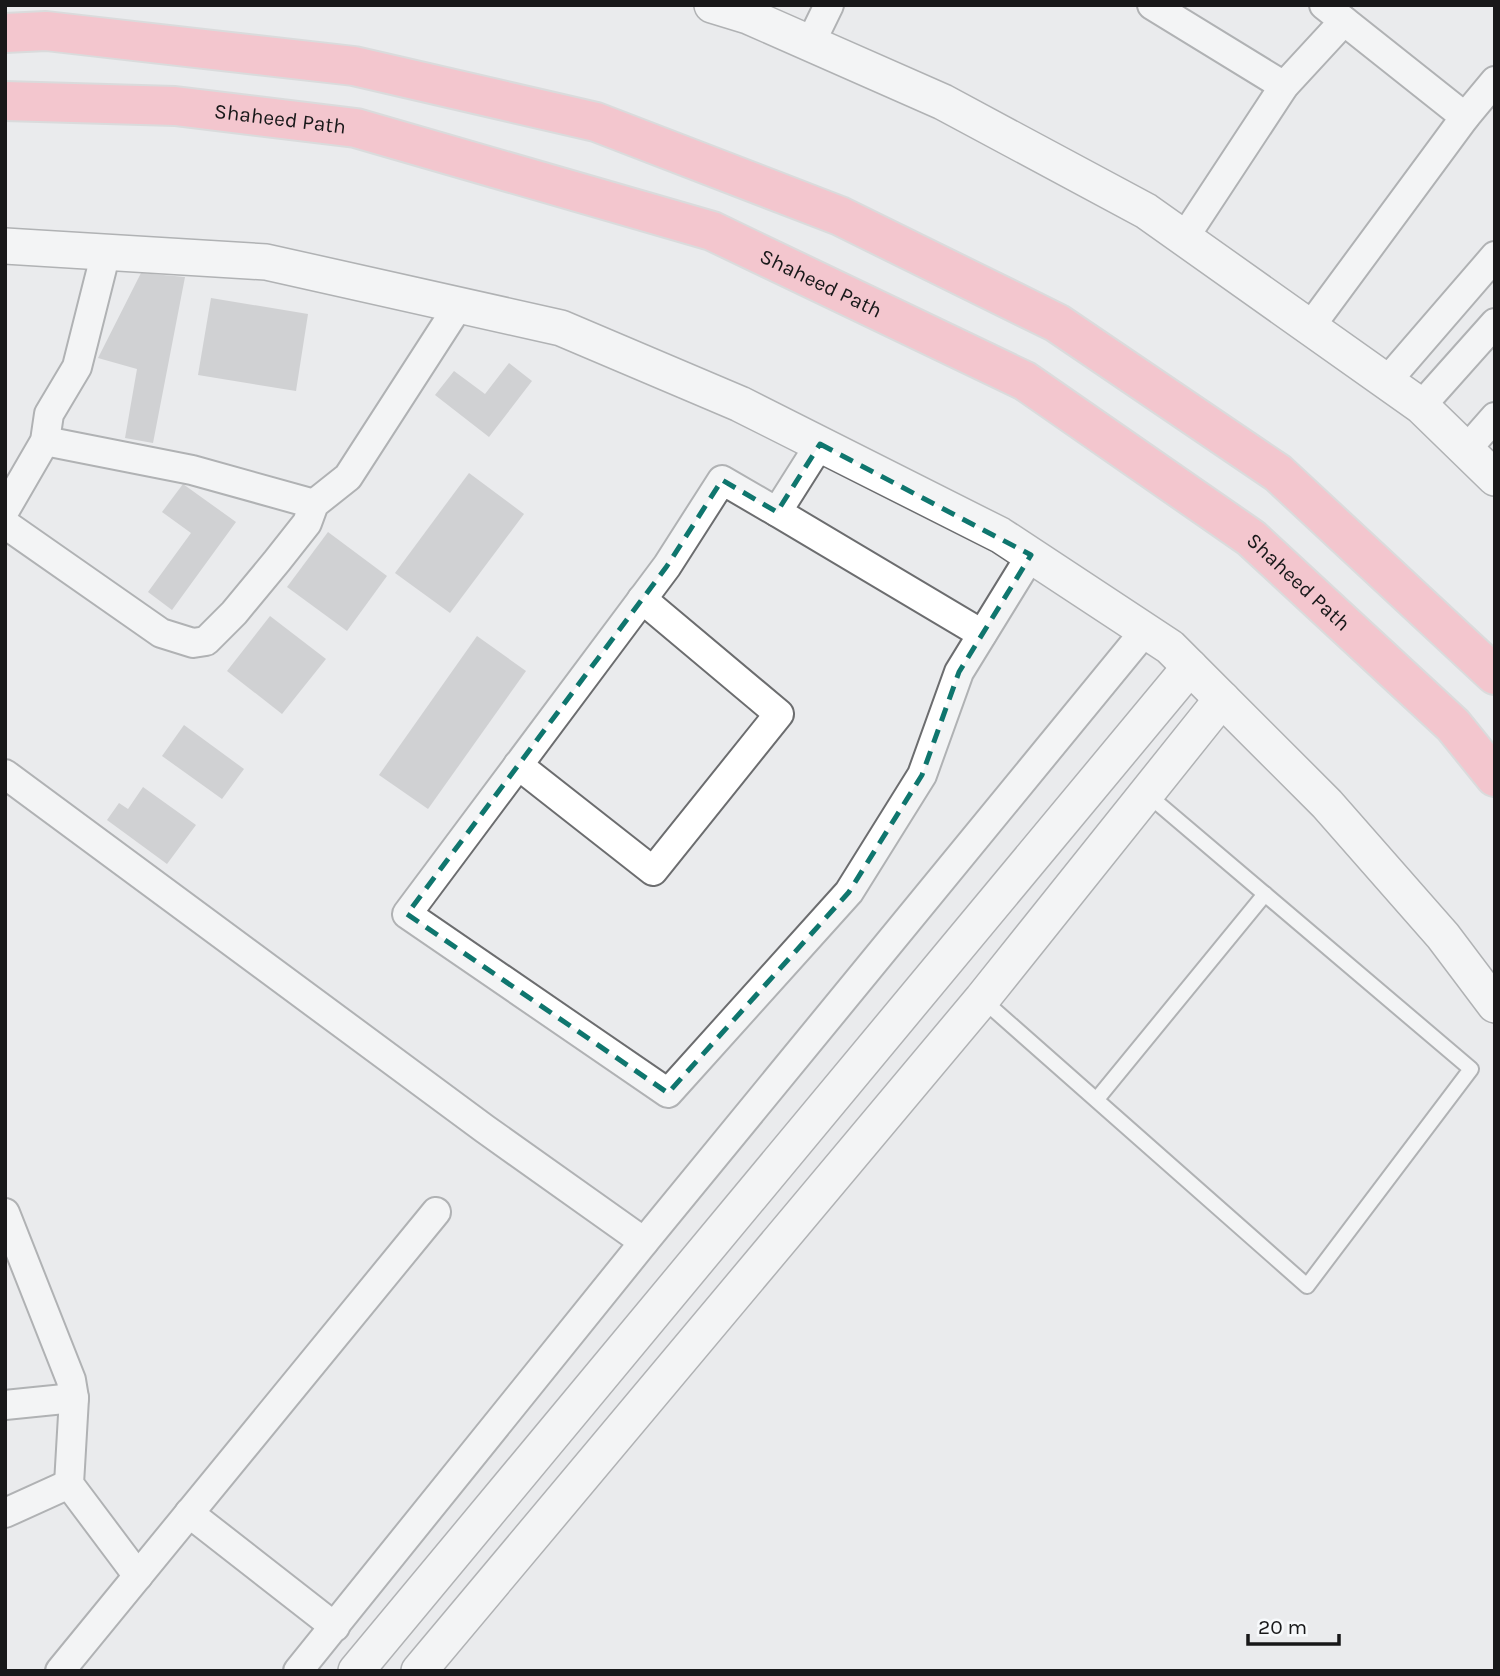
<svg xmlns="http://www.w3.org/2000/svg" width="1500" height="1676" font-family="Karla,sans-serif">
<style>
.building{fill:#b2b1b3}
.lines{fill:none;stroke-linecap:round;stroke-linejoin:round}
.service-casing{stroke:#6c6d6f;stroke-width:18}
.minor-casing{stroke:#6c6d6f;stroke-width:32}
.tertiary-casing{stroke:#6c6d6f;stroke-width:38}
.trunk-casing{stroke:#c8c8c8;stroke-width:42}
.service{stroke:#fff;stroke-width:14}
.minor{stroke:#fff;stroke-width:28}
.tertiary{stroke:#fff;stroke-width:35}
.trunk{stroke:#fe9aa8;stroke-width:38}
.marked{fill:none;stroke:#0f766e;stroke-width:5;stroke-dasharray:14 9;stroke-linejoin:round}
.labels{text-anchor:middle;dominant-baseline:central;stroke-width:7;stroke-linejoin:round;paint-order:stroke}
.street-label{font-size:21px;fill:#181819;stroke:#f7f9fb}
</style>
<rect width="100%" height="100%" fill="#eaebed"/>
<!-- building -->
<g class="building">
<path d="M141 273 185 277 153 443 125 438 137 369 98 358Z"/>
<path d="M211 298 308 314 296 391 198 375Z"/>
<path d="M509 363 532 381 489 437 435 395 454 371 485 394Z"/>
<path d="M469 473 524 514 450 613 395 573Z"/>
<path d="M183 484 236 522 172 610 148 592 191 533 162 512Z"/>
<path d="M328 532 387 576 347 631 287 587Z"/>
<path d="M270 616 326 659 282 714 227 671Z"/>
<path d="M477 636 526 671 428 809 379 775Z"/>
<path d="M184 725 244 769 222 799 162 756Z"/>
<path d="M143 787 196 825 167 864 107 820 119 803 128 809Z"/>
</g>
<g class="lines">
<!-- service casing -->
<g class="service-casing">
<g id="service">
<path d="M983 1000 1307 1286 1471 1069 1147 794"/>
<path d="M1097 1099 1265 894"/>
</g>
</g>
<!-- minor casing -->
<g class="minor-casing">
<g id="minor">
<path d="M1152 5 1284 86"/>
<path d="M1324 5 1465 117"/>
<path d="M810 44 829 5"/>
<path d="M1184 238 1284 86 1344 21"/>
<path d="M1310 327 1465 117 1495 81"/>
<path d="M1387 381 1495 256"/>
<path d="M1421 406 1495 323"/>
<path d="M45 441 192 470 314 504"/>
<path d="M820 444 777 512 722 480 667 566 407 914 668 1093 849 892 922 775 959 672 1031 555"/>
<path d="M1466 450 1495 417"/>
<path d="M5 510 45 441 49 414 77 367 106 252"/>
<path d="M777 512 982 634"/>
<path d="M5 524 161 633 193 643 206 641 234 613 277 561 307 523 314 504 348 477 459 305"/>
<path d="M518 765 653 871 779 714 642 599"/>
<path d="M5 774 485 1129 644 1242"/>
<path d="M5 1213 71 1380 74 1398 69 1484 138 1576"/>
<path d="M5 1405 74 1398"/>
<path d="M5 1513 69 1484"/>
<path d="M189 1513 335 1627"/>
<path d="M60 1671 436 1212"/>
<path d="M298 1671 644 1242 1145 631"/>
</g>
</g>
<!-- tertiary casing -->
<g class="tertiary-casing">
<g id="tertiary">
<path d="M712 5 748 16 943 102 1146 211 1421 406 1495 478"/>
<path d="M5 246 266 262 561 328 740 404 1000 535 1170 647 1327 804 1443 936 1495 1005"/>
<path d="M356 1671 1190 667"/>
<path d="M419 1671 982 999 1222 699"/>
</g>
</g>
<!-- trunk casing -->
<g class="trunk-casing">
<g id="trunk">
<path d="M5 33 46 31 354 66 596 122 840 216 1057 323 1278 473 1495 675"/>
<path id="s1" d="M5 101 175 106 356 128 712 231 1025 381 1251 538 1453 725 1495 777"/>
</g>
</g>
<!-- service -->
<use href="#service" class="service"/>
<!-- minor -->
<use href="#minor" class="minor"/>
<!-- tertiary -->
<use href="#tertiary" class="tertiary"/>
<!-- trunk -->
<use href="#trunk" class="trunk"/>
</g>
<!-- marked area -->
<path d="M0 0H1500V1676H0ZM820 444 1031 555 959 672 922 775 849 892 668 1093 407 914 667 566 722 480 777 512Z" fill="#eaebed" fill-opacity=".55" fill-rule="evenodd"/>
<path class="marked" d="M820 444 1031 555 959 672 922 775 849 892 668 1093 407 914 667 566 722 480 777 512Z"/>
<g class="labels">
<!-- street labels -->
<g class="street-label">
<text stroke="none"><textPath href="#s1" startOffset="276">Shaheed Path</textPath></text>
<text stroke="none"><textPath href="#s1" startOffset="844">Shaheed Path</textPath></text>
<text stroke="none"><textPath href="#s1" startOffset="1410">Shaheed Path</textPath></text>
</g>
</g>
<!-- border -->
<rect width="1500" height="1676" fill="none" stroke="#181819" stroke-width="14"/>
<!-- scale -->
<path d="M1248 1634v10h91v-10" fill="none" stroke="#181819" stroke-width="3.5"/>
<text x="1258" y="1634" font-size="21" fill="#181819" stroke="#f7f9fb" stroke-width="5" paint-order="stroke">20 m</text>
</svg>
